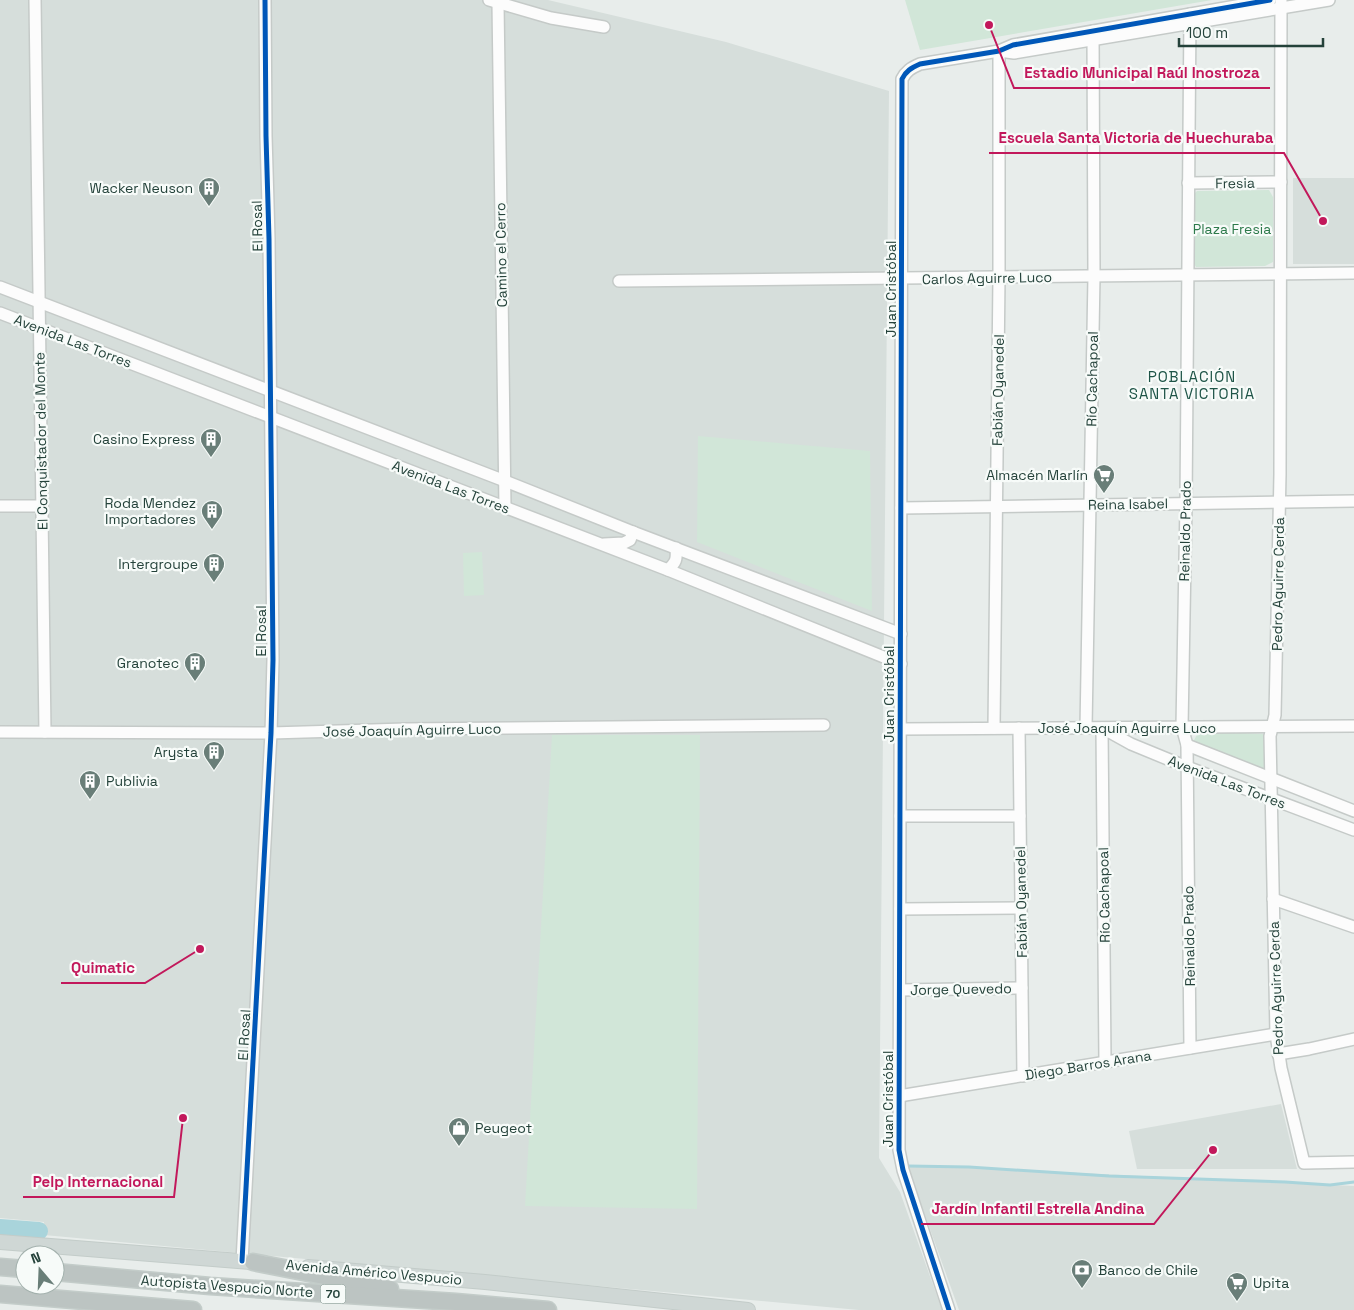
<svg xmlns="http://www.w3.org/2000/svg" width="1354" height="1310" font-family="'Space Grotesk',sans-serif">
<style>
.built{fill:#d6dedb}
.green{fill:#d1e6d8}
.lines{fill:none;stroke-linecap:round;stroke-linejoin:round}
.stream{stroke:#a9d4db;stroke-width:3}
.river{stroke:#a9d4db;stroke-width:18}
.minor-casing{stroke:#c5cac8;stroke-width:14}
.major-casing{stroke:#c3ccc9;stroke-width:16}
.highway-casing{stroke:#c3ccc9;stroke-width:19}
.minor{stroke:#fcfcfc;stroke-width:11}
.major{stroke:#cfd7d5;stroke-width:14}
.highway{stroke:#bcc4c2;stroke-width:16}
.cycleway-casing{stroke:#f7fbf9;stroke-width:8}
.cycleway{stroke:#0057b8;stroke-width:5}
.labels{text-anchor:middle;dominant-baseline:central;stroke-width:4.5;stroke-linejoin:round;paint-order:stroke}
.shield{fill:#f7fbf9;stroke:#637a73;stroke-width:1}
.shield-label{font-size:12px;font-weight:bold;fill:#24423a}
.street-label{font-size:14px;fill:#24423a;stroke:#f7fbf9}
.poi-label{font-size:14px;fill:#24423a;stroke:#f7fbf9;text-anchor:end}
.park-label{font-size:14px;fill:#2d7a4b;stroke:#f7fbf9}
.neighbourhood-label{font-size:15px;letter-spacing:1px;fill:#1f5548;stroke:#f7fbf9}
.leader{fill:none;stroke:#c2185b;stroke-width:2}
.callout-dot{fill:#c2185b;stroke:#f7fbf9;stroke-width:2}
.callout-label{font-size:15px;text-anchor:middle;font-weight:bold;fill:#c2185b;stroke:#f7fbf9;stroke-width:4.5;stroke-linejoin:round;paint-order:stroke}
</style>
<rect width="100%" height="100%" fill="#e8edeb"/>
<!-- built -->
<g class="built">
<path d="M0 0H548L726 42 889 91 879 1158 900 1192 942 1310H859L44 1235V1222L0 1218Z"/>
<rect x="1293" y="178" width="61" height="86"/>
<path d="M1281 1104 1297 1169H1137L1129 1131Z"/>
<path d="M907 1165 1354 1186V1310H959Z"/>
</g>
<!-- green -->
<g class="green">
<path d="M905 0H1212L920 50Z"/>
<path d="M1269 190 1273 197V262L1265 266 1196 267 1193 262 1192 196 1197 191Z"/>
<path d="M698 436 870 451 872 611 697 542Z"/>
<path d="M482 552 484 595 464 596 463 553Z"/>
<path d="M1199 731 1265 734 1264 770 1193 742Z"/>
<path d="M552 735H700L697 1209 525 1206Z"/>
</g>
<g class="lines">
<!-- stream -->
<path class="stream" d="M908 1166 969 1167 1109 1176 1285 1182 1330 1185 1354 1182"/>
<!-- river -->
<path class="river" d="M0 1228 39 1231"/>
<!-- minor casing -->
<g class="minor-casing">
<g id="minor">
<path d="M35 0 45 732"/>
<path d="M489 0 551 18 604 27"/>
<path d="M1281 0 1280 474 1275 715 1270 736 1276 1034 1281 1068 1304 1163 1354 1162"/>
<path d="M498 3 505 507"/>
<path d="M1190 14 1186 504 1182 727 1187 745 1190 1048"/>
<path d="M999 51 1014 53 1329 0"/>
<path d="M1188 183 1281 182"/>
<path d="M619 281 1354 273"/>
<path d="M0 287 505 481 633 532 901 634"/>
<path d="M0 313 668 570 901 664"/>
<path d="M0 506H42"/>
<path d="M901 508 1354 501"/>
<path d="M604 544 624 543 630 540 633 532"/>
<path d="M668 570C676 562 677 560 676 548"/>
<path d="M994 728 999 277V51"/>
<path d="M1019 728 1023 1076"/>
<path d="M1086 728 1094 276 1093 31"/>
<path d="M1102 728 1105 1062"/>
<path d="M900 729 1354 726"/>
<path d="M1104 729 1131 744 1187 767 1354 830"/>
<path d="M0 732 271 733 405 729 824 725"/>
<path d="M1187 745 1354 811"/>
<path d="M900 816H1020"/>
<path d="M1273 899 1354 927"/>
<path d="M900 909 1021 908"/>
<path d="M900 990 1022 988"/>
<path d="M1278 1054 1309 1049 1354 1039"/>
<path d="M899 1096 1276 1034"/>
<path d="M242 1261 271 733 273 660 269 239 266 136 265 0"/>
<path d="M949 1310 903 1170 899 1150 902 79C906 71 911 68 920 64L999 51 1013 45 1270 0"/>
</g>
</g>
<!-- major casing -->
<g class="major-casing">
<g id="major">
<path d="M0 1242 264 1263"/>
<path d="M308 1267 485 1282 748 1310"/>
</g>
</g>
<!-- highway casing -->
<g class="highway-casing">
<g id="highway">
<path d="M253 1262 390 1289"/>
<path d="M0 1267 25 1269"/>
<path d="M55 1272 210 1286 456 1302 548 1310"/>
<path d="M0 1294 193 1310"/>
</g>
</g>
<!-- minor -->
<use href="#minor" class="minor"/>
<!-- major -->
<use href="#major" class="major"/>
<!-- highway -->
<use href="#highway" class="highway"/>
<!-- cycleway casing -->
<g class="cycleway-casing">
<g id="cycleway">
<path d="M242 1261 271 733 273 660 269 239 266 136 265 0"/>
<path d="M949 1310 903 1170 899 1150 902 79C906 71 911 68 920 64L999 51 1013 45 1270 0"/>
</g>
</g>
<!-- cycleway -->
<use href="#cycleway" class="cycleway"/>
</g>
<!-- icons -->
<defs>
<g id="building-pin" transform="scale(1.125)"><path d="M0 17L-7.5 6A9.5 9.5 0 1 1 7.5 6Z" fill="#697e78" stroke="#f7fbf9"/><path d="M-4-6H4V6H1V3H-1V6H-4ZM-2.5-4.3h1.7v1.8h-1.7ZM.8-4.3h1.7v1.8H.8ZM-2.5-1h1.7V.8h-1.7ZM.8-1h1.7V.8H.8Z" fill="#fff"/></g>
<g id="supermarket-pin" transform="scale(1.125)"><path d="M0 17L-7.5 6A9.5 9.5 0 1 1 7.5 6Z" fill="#697e78" stroke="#f7fbf9"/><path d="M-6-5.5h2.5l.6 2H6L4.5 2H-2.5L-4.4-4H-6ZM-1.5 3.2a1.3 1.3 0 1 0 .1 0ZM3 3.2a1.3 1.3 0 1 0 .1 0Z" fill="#fff"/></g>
<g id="shop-pin" transform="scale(1.125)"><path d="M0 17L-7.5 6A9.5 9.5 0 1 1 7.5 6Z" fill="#697e78" stroke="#f7fbf9"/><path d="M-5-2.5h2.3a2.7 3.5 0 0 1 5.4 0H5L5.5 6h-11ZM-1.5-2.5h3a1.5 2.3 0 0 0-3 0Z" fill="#fff"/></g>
<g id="bank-pin" transform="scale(1.125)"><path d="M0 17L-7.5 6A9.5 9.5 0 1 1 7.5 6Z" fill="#697e78" stroke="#f7fbf9"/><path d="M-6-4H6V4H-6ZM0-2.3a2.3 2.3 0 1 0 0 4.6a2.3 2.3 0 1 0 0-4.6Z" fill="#fff"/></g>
</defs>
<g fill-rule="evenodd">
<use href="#building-pin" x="209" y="188"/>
<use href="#building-pin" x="211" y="439"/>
<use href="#supermarket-pin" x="1104" y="475"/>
<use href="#building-pin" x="212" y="511"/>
<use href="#building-pin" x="214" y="564"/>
<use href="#building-pin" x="195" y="663"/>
<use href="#building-pin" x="214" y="752"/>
<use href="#building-pin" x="90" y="781"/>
<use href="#shop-pin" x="459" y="1128"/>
<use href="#bank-pin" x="1082" y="1270"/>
<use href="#supermarket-pin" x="1237" y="1283"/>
</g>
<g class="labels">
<!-- shield labels -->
<rect class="shield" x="320.5" y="1284.5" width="25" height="19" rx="4"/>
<g class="shield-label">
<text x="333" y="1294">70</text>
</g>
<!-- street labels -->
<g class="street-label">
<text transform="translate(1235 183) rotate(-1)">Fresia</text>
<text transform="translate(257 226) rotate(-91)">El Rosal</text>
<text transform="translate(501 255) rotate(-91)">Camino el Cerro</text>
<text transform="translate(987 278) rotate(-1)">Carlos Aguirre Luco</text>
<text transform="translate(891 289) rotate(-90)">Juan Cristóbal</text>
<text transform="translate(73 341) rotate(21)">Avenida Las Torres</text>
<text transform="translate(1092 379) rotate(-89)">Río Cachapoal</text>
<text transform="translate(998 390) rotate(-89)">Fabián Oyanedel</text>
<text transform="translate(41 441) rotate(-91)">El Conquistador del Monte</text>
<text transform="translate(451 487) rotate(21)">Avenida Las Torres</text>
<text transform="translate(1128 504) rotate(-1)">Reina Isabel</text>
<text transform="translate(1185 531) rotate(-89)">Reinaldo Prado</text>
<text transform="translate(1278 584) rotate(-89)">Pedro Aguirre Cerda</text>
<text transform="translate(261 631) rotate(-90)">El Rosal</text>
<text transform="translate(889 694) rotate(-90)">Juan Cristóbal</text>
<text x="1127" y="728">José Joaquín Aguirre Luco</text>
<text transform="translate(412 730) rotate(-1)">José Joaquín Aguirre Luco</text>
<text transform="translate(1227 782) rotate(21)">Avenida Las Torres</text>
<text transform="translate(1104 895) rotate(-91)">Río Cachapoal</text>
<text transform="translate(1021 902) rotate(-91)">Fabián Oyanedel</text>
<text transform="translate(1189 936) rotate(-91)">Reinaldo Prado</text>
<text transform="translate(1276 988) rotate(-92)">Pedro Aguirre Cerda</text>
<text transform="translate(961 989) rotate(-1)">Jorge Quevedo</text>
<text transform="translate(244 1035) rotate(-87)">El Rosal</text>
<text transform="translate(1088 1065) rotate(-9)">Diego Barros Arana</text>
<text transform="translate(888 1099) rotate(-90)">Juan Cristóbal</text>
<text transform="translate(374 1272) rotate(5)">Avenida Américo Vespucio</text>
<text transform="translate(227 1286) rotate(4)">Autopista Vespucio Norte</text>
</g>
<!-- poi labels -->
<g class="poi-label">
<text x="193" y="188">Wacker Neuson</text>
<text x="195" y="439">Casino Express</text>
<text x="1088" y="475">Almacén Marlín</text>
<text x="196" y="503">Roda Mendez<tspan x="196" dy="16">Importadores</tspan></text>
<text x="198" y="564">Intergroupe</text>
<text x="179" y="663">Granotec</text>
<text x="198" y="752">Arysta</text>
<text x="106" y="781" text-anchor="start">Publivia</text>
<text x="475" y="1128" text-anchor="start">Peugeot</text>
<text x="1098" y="1270" text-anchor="start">Banco de Chile</text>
<text x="1253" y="1283" text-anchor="start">Upita</text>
</g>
<!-- park labels -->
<g class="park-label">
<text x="1232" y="229">Plaza Fresia</text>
</g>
<!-- neighbourhood labels -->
<g class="neighbourhood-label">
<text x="1192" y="376">POBLACIÓN<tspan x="1192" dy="17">SANTA VICTORIA</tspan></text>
</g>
</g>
<!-- callouts -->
<path class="leader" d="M989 25L1014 88H1270M1323 221L1284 153H989M200 949L145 983H61M183 1118L174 1197H23M1213 1150L1154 1224H921"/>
<g class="callout-dot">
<circle cx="989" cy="25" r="5"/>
<circle cx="1323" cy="221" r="5"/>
<circle cx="200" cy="949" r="5"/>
<circle cx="183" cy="1118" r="5"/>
<circle cx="1213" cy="1150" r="5"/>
</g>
<g class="callout-label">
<text x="1142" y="78">Estadio Municipal Raúl Inostroza</text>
<text x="1136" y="143">Escuela Santa Victoria de Huechuraba</text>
<text x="103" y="973">Quimatic</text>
<text x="98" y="1187">Pelp Internacional</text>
<text x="1038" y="1214">Jardín Infantil Estrella Andina</text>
</g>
<!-- north arrow -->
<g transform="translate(40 1270) rotate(341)"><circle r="24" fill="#f7fbf9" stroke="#a3b1ad"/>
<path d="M0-4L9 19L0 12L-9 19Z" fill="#697e78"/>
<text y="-8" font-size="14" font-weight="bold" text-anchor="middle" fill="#24423a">N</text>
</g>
<!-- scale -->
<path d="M1179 38v8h144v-8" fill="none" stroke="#24423a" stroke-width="2.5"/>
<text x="1186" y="38" font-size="15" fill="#24423a" stroke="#f7fbf9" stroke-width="4" paint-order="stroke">100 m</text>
</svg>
